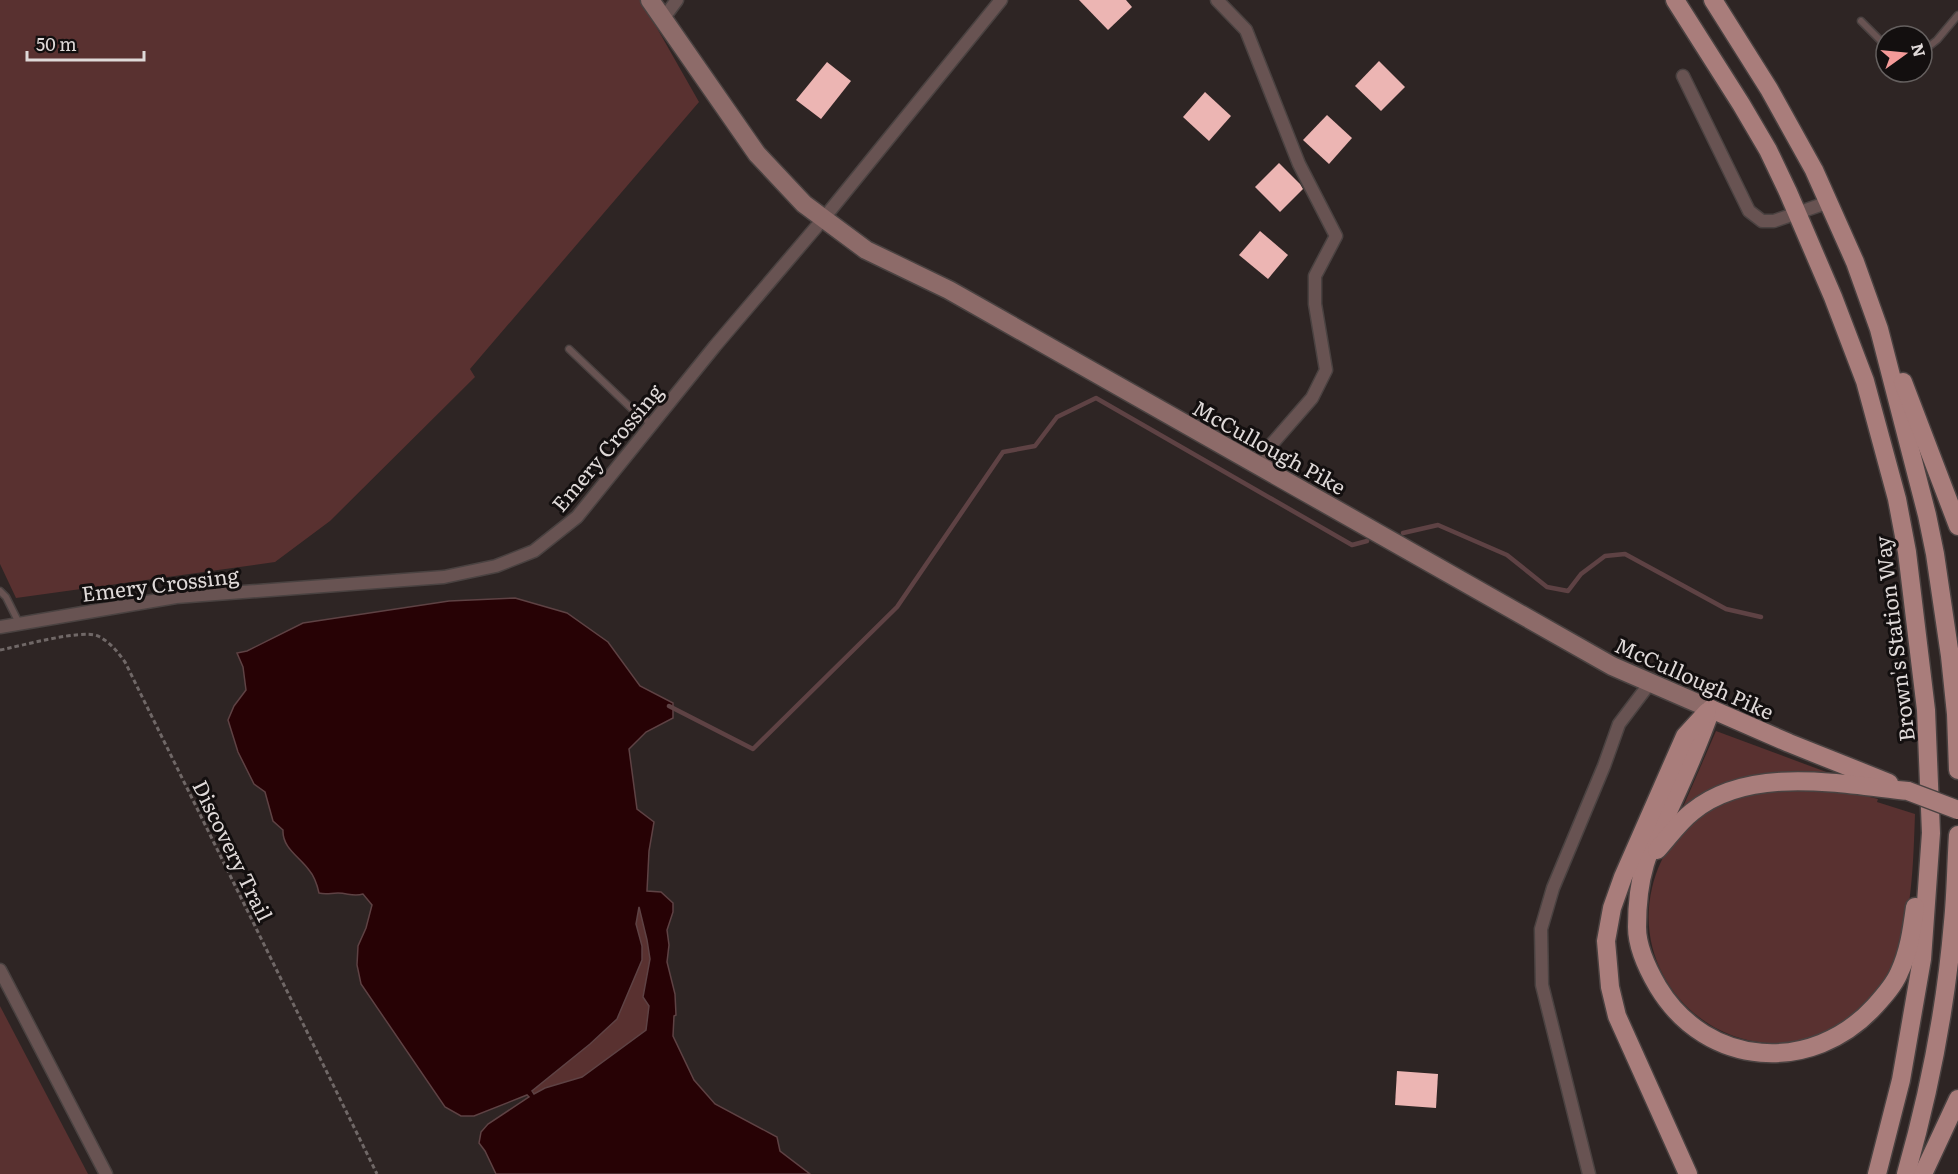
<svg xmlns="http://www.w3.org/2000/svg" width="1958" height="1174" font-family="Literata,serif">
<style>
.green{fill:#593130}
.water{fill:#270205;stroke:#5e4244;stroke-width:1.5;fill-rule:evenodd}
.lines{fill:none;stroke-linecap:round;stroke-linejoin:round}
.stream{stroke:#5e4244;stroke-width:4.5}
.building{fill:#ecb5b3}
.lane-casing{stroke:#4a4241;stroke-width:9}
.street-casing{stroke:#4a4241;stroke-width:15}
.secondary-casing{stroke:#4a4241;stroke-width:21}
.primary-casing{stroke:#4a4241;stroke-width:21}
.path{stroke:#706867;stroke-width:3;stroke-dasharray:4.5 3;stroke-linecap:butt}
.lane{stroke:#685352;stroke-width:6}
.street{stroke:#685352;stroke-width:12}
.secondary{stroke:#8d6b69;stroke-width:18}
.primary{stroke:#a97d7b;stroke-width:18}
.primary-bridge-casing{stroke:#4a4241;stroke-width:21;stroke-linecap:butt}
.primary-bridge{stroke:#a97d7b;stroke-width:18}
.labels{text-anchor:middle;dominant-baseline:central;stroke-width:6;stroke-linejoin:round;paint-order:stroke}
.street-label{font-size:21px;fill:#dfd9d8;stroke:#130f0f}
</style>
<rect width="100%" height="100%" fill="#2e2524"/>
<!-- green -->
<g class="green">
<path d="M0 0H641L699 102 470 369 475 377 330 521 275 562 16 598 0 564Z"/>
<path d="M1716 731 1837 776 1684 808 1683 807Z"/>
<path d="M1782 787 1849 792 1878 799 1877 802 1915 814C1912 902 1911 1007 1810 1038 1719 1065 1630 982 1652 888 1656 870 1665 850 1678 836 1693 820 1710 808 1729 799 1744 792 1766 791 1782 787Z"/>
<path d="M639 905 647 940 650 960 643 997 649 1006 646 1030 582 1077 545 1088 534 1094 532 1091 590 1044 617 1019 642 946 636 924Z"/>
<path d="M0 1006 88 1174H0Z"/>
</g>
<!-- water -->
<path class="water" d="M515 598 567 613 608 642 640 686 673 703V718L646 732 629 749 637 809 654 822 649 851 647 891 661 892 673 903V912L667 930 669 945 667 962 675 994 676 1015 674 1016 673 1036 694 1080 715 1104 777 1137 780 1151 810 1174H496L485 1151 479 1143 481 1132 488 1124 529 1097 527 1095 474 1116H461L445 1107 361 984 357 965 358 946 366 928 372 905 363 894C353 897 348 893 338 893 331 893 326 895 319 893 317 884 315 877 309 870 300 857 282 848 283 830L273 821 265 792 254 784 238 752 228 720 234 706 246 690 243 667 237 653 247 651 303 623 449 601ZM639 907 647 940 650 959 643 997 649 1006 646 1030 582 1077 545 1088 534 1094 532 1091 590 1044 617 1019 642 960V946L636 924Z"/>
<g class="lines">
<!-- stream -->
<g class="stream">
<path d="M1403 533 1438 525 1507 555 1547 587 1568 591 1581 574 1605 556 1625 554 1726 609 1761 617"/>
<path d="M669 706 753 749 897 607 1003 452 1035 446 1057 417 1096 398 1352 545 1367 541"/>
</g>
</g>
<!-- building -->
<g class="building">
<path d="M1079 0H1126L1132 7 1108 30Z"/>
<path d="M1379 61 1405 87 1381 111 1355 86Z"/>
<path d="M827 62 851 81 821 119 796 100Z"/>
<path d="M1205 92 1231 116 1209 141 1183 117Z"/>
<path d="M1327 115 1352 138 1329 164 1303 140Z"/>
<path d="M1279 163 1300 184 1303 189 1280 212 1255 187Z"/>
<path d="M1260 231 1288 255 1268 279 1239 255Z"/>
<path d="M1397 1071 1438 1074 1436 1108 1395 1105Z"/>
</g>
<g class="lines">
<!-- lane casing -->
<g class="lane-casing">
<g id="lane">
<path d="M1861 21 1886 46"/>
<path d="M1922 52 1937 40 1958 15"/>
<path d="M569 349 632 409 651 424"/>
<path d="M0 591 6 597 19 623"/>
</g>
</g>
<!-- street casing -->
<g class="street-casing">
<g id="street">
<path d="M1217 0 1246 30 1299 164 1336 236 1315 276V304L1326 370 1312 398 1271 445 1264 469"/>
<path d="M663 19 677 0"/>
<path d="M1683 76 1749 211 1762 221H1774L1829 202"/>
<path d="M0 627 176 597 444 577 496 566 534 551 577 517 715 346 824 218 1001 0"/>
<path d="M0 970 106 1174"/>
<path d="M1589 1174 1542 985 1541 929 1553 888 1604 766 1619 724 1650 683"/>
</g>
</g>
<!-- secondary casing -->
<g class="secondary-casing">
<path id="secondary" d="M650 0 757 154 804 204 866 250 949 290 1612 666 1711 709"/>
</g>
<!-- primary casing -->
<g class="primary-casing">
<g id="primary">
<path d="M1675 0 1741 104 1768 150 1788 192 1833 297 1865 381 1897 499 1907 552 1926 710 1931 833 1922 959 1901 1080 1877 1174"/>
<path d="M1713 0 1769 89 1814 170 1855 262 1879 329 1927 515 1935 554 1950 656 1956 714 1958 770"/>
<path d="M1903 382 1958 526"/>
<path d="M1711 709C1698 748 1680 785 1663 823 1657 836 1649 850 1645 864 1639 884 1637 907 1637 927 1637 948 1648 970 1658 987 1707 1068 1812 1075 1875 1006 1884 996 1894 985 1899 973 1909 952 1912 929 1915 907"/>
<path d="M1711 709 1789 743 1889 783"/>
<path d="M1657 850C1668 838 1679 822 1692 812 1749 765 1840 784 1908 791"/>
<path d="M1688 1174 1617 1016 1610 987 1606 941 1612 908 1623 877 1685 736 1707 712"/>
<path d="M1906 1174C1929 1093 1946 1007 1953 922 1956 893 1956 864 1958 835"/>
<path d="M1923 1174 1958 1099"/>
</g>
</g>
<!-- path -->
<path class="path" d="M0 650C21 646 81 629 98 636 110 642 117 651 125 662L377 1174"/>
<!-- lane -->
<use href="#lane" class="lane"/>
<!-- street -->
<use href="#street" class="street"/>
<!-- secondary -->
<use href="#secondary" class="secondary"/>
<!-- primary -->
<use href="#primary" class="primary"/>
<!-- primary-bridge casing -->
<g class="primary-bridge-casing">
<path id="primary-bridge" d="M1908 791 1958 810"/>
</g>
<!-- primary-bridge -->
<use href="#primary-bridge" class="primary-bridge"/>
</g>
<g class="labels">
<!-- street labels -->
<g class="street-label">
<text transform="translate(1270 446) rotate(29)">McCullough Pike</text>
<text transform="translate(606 447) rotate(-50)">Emery Crossing</text>
<text transform="translate(160 583) rotate(-7)">Emery Crossing</text>
<text transform="translate(1893 639) rotate(-97)">Brown's Station Way</text>
<text transform="translate(1695 677) rotate(24)">McCullough Pike</text>
<text transform="translate(234 850) rotate(64)">Discovery Trail</text>
</g>
</g>
<!-- north arrow -->
<g transform="translate(1904 54) rotate(75)"><circle r="28" fill="#130f0f" stroke="#65605f" stroke-width="1.5"/>
<path d="M0-4.5L10 22L0 15L-10 22Z" fill="#f59b99"/>
<text y="-9" font-size="16" font-weight="bold" text-anchor="middle" fill="#dfd9d8">N</text>
</g>
<!-- scale -->
<path d="M27 51v9h117v-9" fill="none" stroke="#dfd9d8" stroke-width="3"/>
<text x="36" y="51" font-size="18" fill="#dfd9d8" stroke="#130f0f" stroke-width="4.5" paint-order="stroke">50 m</text>
</svg>
